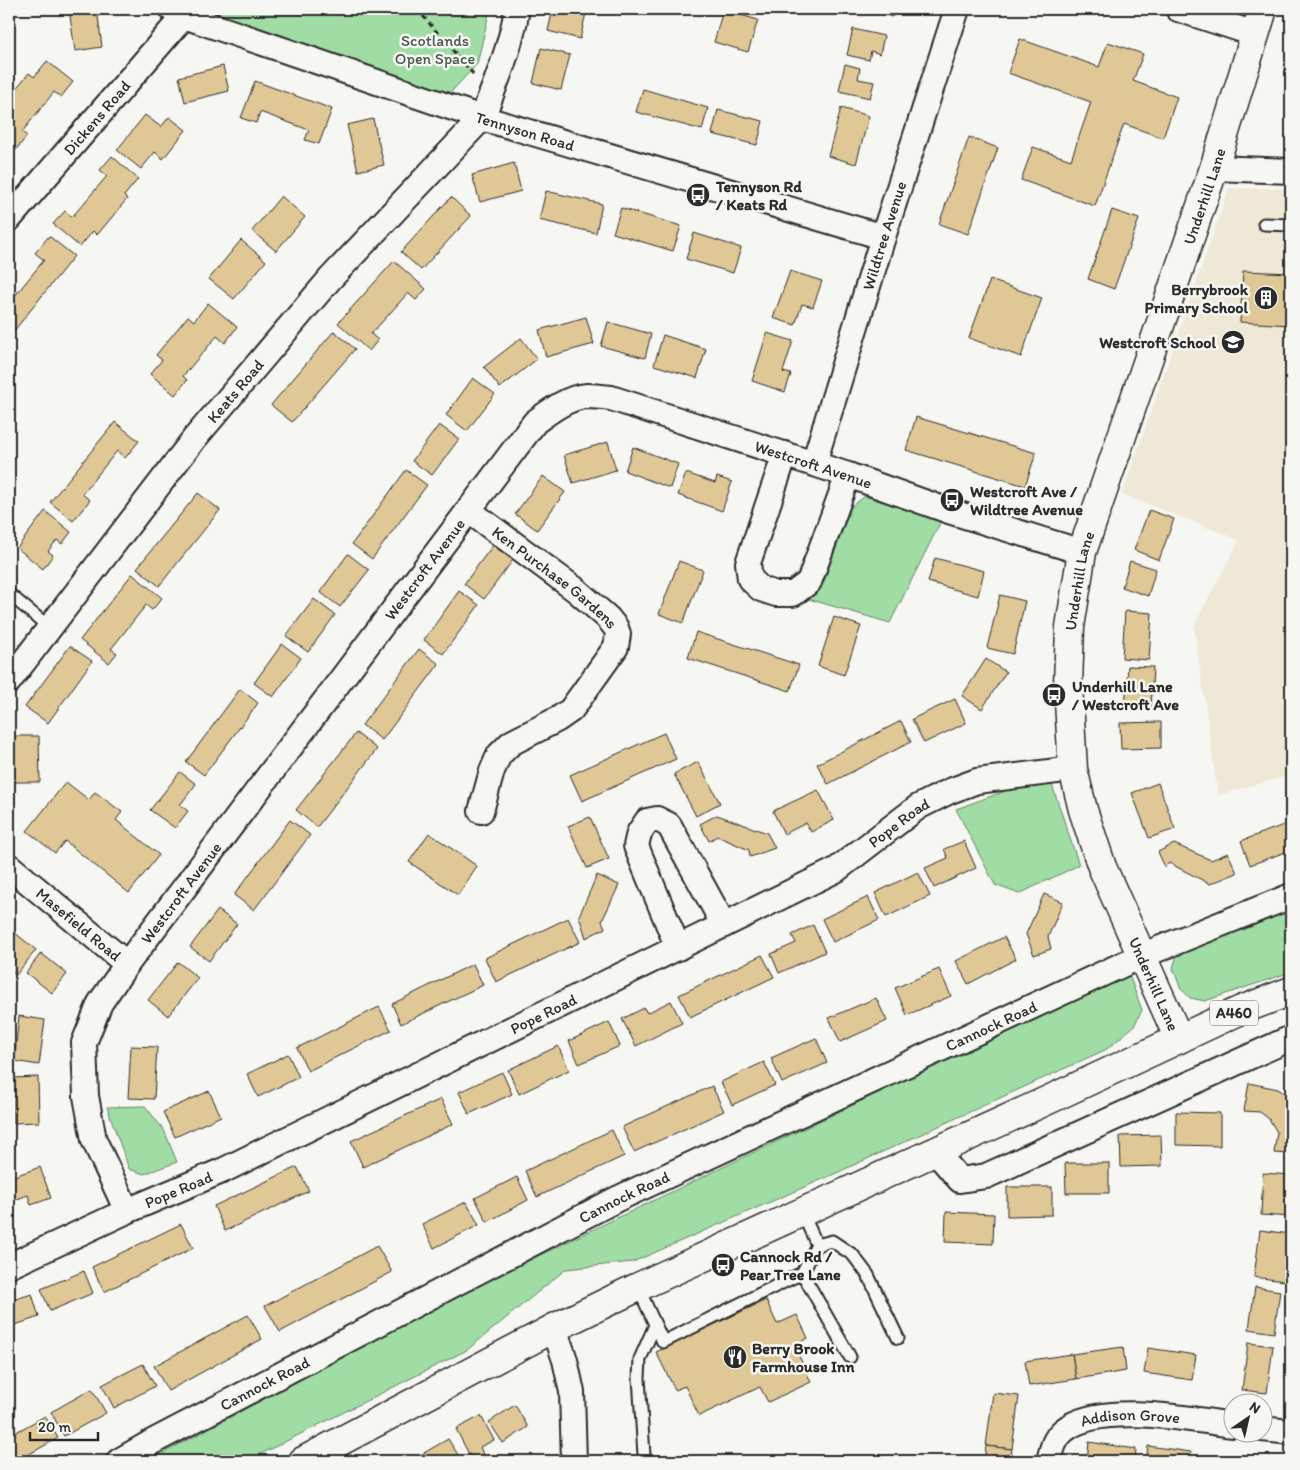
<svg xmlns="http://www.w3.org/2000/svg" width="1300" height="1470" font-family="Itim,sans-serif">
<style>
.built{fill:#efe8d6}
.green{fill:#9fdda4;stroke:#658468}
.building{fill:#e0c796;stroke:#2b2b2b}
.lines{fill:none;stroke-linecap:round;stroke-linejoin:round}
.service-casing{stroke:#2b2b2b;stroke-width:15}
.minor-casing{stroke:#2b2b2b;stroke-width:28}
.tertiary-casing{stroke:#2b2b2b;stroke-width:31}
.trunk-casing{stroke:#2b2b2b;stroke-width:31}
.path{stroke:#2b2b2b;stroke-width:3;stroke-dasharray:5 4;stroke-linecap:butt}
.service{stroke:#f6f6f2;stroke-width:11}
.minor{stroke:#f6f6f2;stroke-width:24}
.tertiary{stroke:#f6f6f2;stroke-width:28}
.trunk{stroke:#f6f6f2;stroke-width:28}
.labels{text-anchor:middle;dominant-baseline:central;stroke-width:5;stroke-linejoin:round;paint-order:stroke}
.shield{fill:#f6f6f2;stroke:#686867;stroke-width:1}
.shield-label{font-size:15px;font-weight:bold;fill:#2b2b2b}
.park-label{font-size:16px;fill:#485849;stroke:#f6f6f2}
.street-label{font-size:16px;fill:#2b2b2b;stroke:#f6f6f2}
.poi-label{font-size:16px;font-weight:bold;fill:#2b2b2b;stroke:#f6f6f2;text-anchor:start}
</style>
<rect width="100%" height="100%" fill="#f6f6f2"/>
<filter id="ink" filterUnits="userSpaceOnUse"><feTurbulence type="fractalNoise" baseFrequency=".02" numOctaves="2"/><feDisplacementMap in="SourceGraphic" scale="10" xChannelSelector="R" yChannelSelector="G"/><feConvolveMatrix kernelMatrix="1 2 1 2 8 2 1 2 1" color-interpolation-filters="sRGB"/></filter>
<g filter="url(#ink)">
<!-- built -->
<path class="built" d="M1229 188 1291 189V775L1218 795 1194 626 1239 540 1122 494Z"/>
<!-- green -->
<g class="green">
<path d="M205 9H490L477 64 451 92 408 86Z"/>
<path d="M865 496 941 521 890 623 805 598 823 584 851 507Z"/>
<path d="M1035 780 1051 782 1079 865 1019 894 995 885 956 809Z"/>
<path d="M1291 905V972L1205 1001 1190 998 1180 987 1173 968 1178 952Z"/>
<path d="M1129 975 1142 1010 1134 1026 1107 1049 832 1175 633 1262 566 1269 467 1350 247 1461H148L475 1286 1116 979Z"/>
<path d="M145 1106 164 1130 177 1162 144 1174 129 1169 107 1107Z"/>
</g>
<!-- building -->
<g class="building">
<path d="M69 9H97L102 47 75 51Z"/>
<path d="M553 9H587L580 39 548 31Z"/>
<path d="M870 9H895L892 17 869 10Z"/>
<path d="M723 10 758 20 748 52 714 42Z"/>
<path d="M853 29 884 36 880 54 871 51 869 60 847 55Z"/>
<path d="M1020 39 1099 67 1108 42 1143 54 1133 81 1177 97 1163 138 1124 124 1095 206 1021 180 1033 147 1071 160 1091 102 1008 73Z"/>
<path d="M541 48 570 55 561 90 533 83Z"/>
<path d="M47 61 73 82 61 97 54 92 22 132 27 136 15 151 9 145V97L29 73 34 77Z"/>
<path d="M845 64 860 68 858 79 874 82 870 98 839 91Z"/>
<path d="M223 66 229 91 185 102 179 77Z"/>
<path d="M255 81 332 109 319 144 305 140 309 130 260 112 256 123 241 118Z"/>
<path d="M643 89 708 108 702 130 636 112Z"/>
<path d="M841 108 869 116 856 164 828 156Z"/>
<path d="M718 110 763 121 757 145 712 134Z"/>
<path d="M145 115 161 127 169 117 186 130 163 159 155 152 141 169 117 150Z"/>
<path d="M373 119 384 165 358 171 347 125Z"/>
<path d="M969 137 998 148 968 234 939 224Z"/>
<path d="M112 156 138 179 124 196 127 199 97 235 93 231 80 247 53 224 65 211 72 217 107 176 100 170Z"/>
<path d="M514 163 521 191 480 202 472 175Z"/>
<path d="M546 191 602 204 596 233 539 220Z"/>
<path d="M281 196 305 217 276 251 252 231Z"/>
<path d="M451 197 471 216 421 270 401 252Z"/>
<path d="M621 208 681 226 673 251 613 233Z"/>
<path d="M1112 210 1139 219 1114 289 1088 279Z"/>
<path d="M694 233 741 248 733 273 686 259Z"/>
<path d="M49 236 74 256 9 337V303L44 260 35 253Z"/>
<path d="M241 240 266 261 234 299 209 279Z"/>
<path d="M394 261 426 289 416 300 408 293 371 334 378 340 369 351 338 323Z"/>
<path d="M790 271 822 281 813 307 802 304 795 325 773 318Z"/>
<path d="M1243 271 1291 273V325L1240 322Z"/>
<path d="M990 280 1042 298 1021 357 969 338Z"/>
<path d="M208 303 237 327 225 343 217 336 183 376 187 380 175 395 150 374 162 360 156 355 188 316 194 321Z"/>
<path d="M586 317 594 344 546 357 539 330Z"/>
<path d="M608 322 651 334 645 358 601 346Z"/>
<path d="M334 331 355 349 292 422 271 405Z"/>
<path d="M767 333 793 341 783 372 791 374 785 392 752 381Z"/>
<path d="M663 335 706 349 697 378 654 365Z"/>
<path d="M521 338 537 359 500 388 484 367Z"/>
<path d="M473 378 495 394 467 431 446 415Z"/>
<path d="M916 417 1036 453 1025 486 906 450Z"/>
<path d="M115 422 139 441 125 458 117 451 82 494 90 500 73 521 50 502Z"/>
<path d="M439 425 459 439 432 475 412 461Z"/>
<path d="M608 442 616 470 573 483 564 455Z"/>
<path d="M633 447 678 464 670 488 625 471Z"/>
<path d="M406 470 427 485 372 559 352 544Z"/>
<path d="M686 473 715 483 717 477 732 482 722 511 678 495Z"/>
<path d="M543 476 565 492 537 530 515 514Z"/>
<path d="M198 493 220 510 159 586 137 568Z"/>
<path d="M1149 510 1174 519 1159 560 1134 550Z"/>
<path d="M45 511 71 532 62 544 57 540 48 551 53 555 43 569 17 548Z"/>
<path d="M493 545 513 560 484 599 464 584Z"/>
<path d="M348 554 369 570 340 607 320 592Z"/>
<path d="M935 558 984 571 978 596 928 582Z"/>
<path d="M679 561 703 570 683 623 659 614Z"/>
<path d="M1130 561 1156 569 1148 596 1122 587Z"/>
<path d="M132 574 162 598 152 610 146 605 111 649 117 653 109 663 80 640Z"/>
<path d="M459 591 479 605 443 654 424 640Z"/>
<path d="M1000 595 1025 601 1013 654 987 648Z"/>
<path d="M314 599 335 615 308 652 286 636Z"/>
<path d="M1125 611 1152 613 1149 660 1122 658Z"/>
<path d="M834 617 861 626 844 675 818 666Z"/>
<path d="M696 632 799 665 790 691 688 658Z"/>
<path d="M282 644 301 658 273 697 254 683Z"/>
<path d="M70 646 92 661 48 723 25 707Z"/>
<path d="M419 649 439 664 382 740 362 725Z"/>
<path d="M986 659 1006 672 982 709 962 696Z"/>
<path d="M1128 666 1153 667 1151 709 1125 708Z"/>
<path d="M240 689 258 703 204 775 186 762Z"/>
<path d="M955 699 966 723 924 743 912 719Z"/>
<path d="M901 721 911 742 828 784 817 764Z"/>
<path d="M1161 722V748L1121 749 1120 723Z"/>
<path d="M356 733 377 749 317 827 296 810Z"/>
<path d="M664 733 676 759 582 801 570 775Z"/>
<path d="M9 736H39L40 782H9V769H14V754H9Z"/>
<path d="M698 762 720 803 696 816 674 774Z"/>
<path d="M180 772 196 784 180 805 188 811 175 828 150 810Z"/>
<path d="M66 782 89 800 95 792 122 812 116 820 159 855 129 893 65 841 55 853 27 831Z"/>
<path d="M1158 783 1175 829 1149 838 1132 793Z"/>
<path d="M818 790 834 820 811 832 806 823 784 834 773 811Z"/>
<path d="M717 815 767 833 775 848 750 857 749 850 717 836 709 841 700 824Z"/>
<path d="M590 817 609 859 587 868 568 826Z"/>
<path d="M290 820 310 835 254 910 234 895Z"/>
<path d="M1289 823 1291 829V850L1250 865 1241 841Z"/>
<path d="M429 833 477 866 458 895 409 862Z"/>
<path d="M964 841 976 868 934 888 925 868 948 858 944 849Z"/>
<path d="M1174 844 1211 860 1228 853 1237 873 1210 884 1169 863 1165 867 1158 852Z"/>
<path d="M918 872 930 896 886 917 875 893Z"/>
<path d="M597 875 619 885 602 921 605 928 586 938 579 916Z"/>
<path d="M1044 894 1063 902 1048 937 1051 949 1034 955 1026 934Z"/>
<path d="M868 897 879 920 833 942 822 919Z"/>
<path d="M218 910 237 924 209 961 190 947Z"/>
<path d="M568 918 580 942 496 982 485 958Z"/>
<path d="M813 925 825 952 779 973 771 954 796 943 792 935Z"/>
<path d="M9 928 36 950 16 975 9 969Z"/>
<path d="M1004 937 1016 959 968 984 956 961Z"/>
<path d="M41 953 67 974 52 993 26 973Z"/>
<path d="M762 955 774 977 690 1017 679 995Z"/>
<path d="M178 962 198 978 168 1016 148 1000Z"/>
<path d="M473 964 483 985 401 1024 392 1004Z"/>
<path d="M939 969 951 996 907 1015 895 988Z"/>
<path d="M876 998 887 1021 840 1042 829 1018Z"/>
<path d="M671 1001 682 1023 636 1046 622 1019 644 1008 647 1013Z"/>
<path d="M379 1007 391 1030 308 1071 297 1048Z"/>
<path d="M19 1016 45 1020 39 1065 14 1061Z"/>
<path d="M609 1022 620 1046 579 1064 569 1041Z"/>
<path d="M816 1038 827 1063 782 1083 771 1058Z"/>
<path d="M131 1046 157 1047 154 1099 128 1098Z"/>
<path d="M558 1046 569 1070 519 1094 508 1070Z"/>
<path d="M288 1054 299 1077 258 1097 247 1074Z"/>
<path d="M764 1062 775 1085 732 1105 721 1082Z"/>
<path d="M502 1072 512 1094 469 1114 459 1092Z"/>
<path d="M38 1077 39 1122 13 1123 12 1078Z"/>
<path d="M1249 1083 1278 1089 1291 1098V1154L1274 1153 1277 1132 1269 1119 1260 1112 1244 1111Z"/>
<path d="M712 1086 724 1111 634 1152 622 1127Z"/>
<path d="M209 1091 221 1116 175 1137 163 1112Z"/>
<path d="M441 1099 453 1124 363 1167 351 1141Z"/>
<path d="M1176 1112 1220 1113V1146L1176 1145Z"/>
<path d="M612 1130 624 1156 537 1197 525 1171Z"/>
<path d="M1161 1135 1162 1166 1121 1167 1120 1136Z"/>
<path d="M1065 1163H1109V1193H1066Z"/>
<path d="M40 1167 51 1198 31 1205 28 1195 9 1202V1178Z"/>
<path d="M297 1167 309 1191 225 1231 214 1206Z"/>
<path d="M1263 1173 1291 1175V1217L1261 1215Z"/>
<path d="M517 1177 528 1200 487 1222 475 1198Z"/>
<path d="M1007 1187H1052V1215L1007 1216Z"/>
<path d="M466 1202 479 1225 434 1248 422 1224Z"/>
<path d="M946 1212 994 1214 993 1244 945 1242Z"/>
<path d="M181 1224 193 1248 104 1292 92 1267Z"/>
<path d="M1260 1230 1290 1234 1284 1281 1254 1277Z"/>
<path d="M377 1246 392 1272 280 1332 265 1306Z"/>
<path d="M84 1271 93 1293 50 1311 41 1289Z"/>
<path d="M1255 1287 1280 1291 1274 1333 1249 1329Z"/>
<path d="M32 1294 39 1317 9 1327V1301Z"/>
<path d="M766 1300 777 1324 797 1315 808 1338 794 1345 811 1382 768 1402 760 1387 699 1416 685 1386 675 1390 656 1352Z"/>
<path d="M248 1315 262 1339 168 1391 154 1366Z"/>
<path d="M1248 1343 1273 1346 1267 1393 1242 1390Z"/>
<path d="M1123 1347 1126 1371 1076 1379 1072 1354Z"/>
<path d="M1148 1348 1196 1355 1192 1380 1144 1373Z"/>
<path d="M1072 1354 1076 1379 1029 1386 1025 1361Z"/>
<path d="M143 1364 155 1386 114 1408 102 1385Z"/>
<path d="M92 1389 106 1413 64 1436 51 1412Z"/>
<path d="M993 1393 1019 1396 1012 1449 986 1446Z"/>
<path d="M515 1405 528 1427 503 1443 489 1422Z"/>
<path d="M45 1416 58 1438 17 1461 9 1447V1436Z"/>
<path d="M481 1416 494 1440 480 1447 483 1454 472 1460 456 1429Z"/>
<path d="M448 1439 462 1461H410Z"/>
<path d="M1089 1442 1136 1449 1135 1461H1087Z"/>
<path d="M986 1446 1012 1449 1010 1461H984Z"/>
<path d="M1148 1446 1191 1452 1190 1461H1146Z"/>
</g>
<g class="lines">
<!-- service casing -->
<g class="service-casing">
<g id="service">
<path d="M1264 224 1291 225"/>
<path d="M9 594 49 627"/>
<path d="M817 1245 832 1241 853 1255 868 1275 898 1338"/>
<path d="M802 1273 850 1357"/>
<path d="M638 1287 663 1342 802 1273 817 1245 802 1212"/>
<path d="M644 1455 639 1378 640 1359 655 1325"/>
</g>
</g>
<!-- minor casing -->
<g class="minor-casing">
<g id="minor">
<path id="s1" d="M172 9 184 16 482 118 883 237"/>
<path d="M1178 9 1255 34"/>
<path d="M1214 168 1291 171"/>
<path id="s2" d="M9 219 184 16"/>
<path d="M785 454 748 563 750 579 761 589 776 594H793L809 582 848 475"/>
<path id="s3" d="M814 463 883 237 957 9"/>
<path id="s4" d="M468 510 576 590 608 618 616 628 618 634 616 647 571 710 558 719 511 743 499 755 492 771 481 811"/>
<path id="s5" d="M9 681 194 439 330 279 482 118C496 83 511 46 517 9"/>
<path id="s6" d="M9 866 127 964"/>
<path d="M678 948 636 846 639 833 647 821 657 819 669 825 724 925"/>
<path d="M935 1151 960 1180 986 1176 1291 1038"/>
<path id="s7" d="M127 1211 94 1140 86 1096 84 1043 100 1003 127 964 535 422C550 411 568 397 587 396 595 396 603 397 611 398L848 475 949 511 1082 552"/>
<path id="s8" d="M9 1266 127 1211 224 1170 836 870 918 807 950 791 977 781 1073 769"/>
<path d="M554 1328 565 1360 572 1392 574 1461"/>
<path d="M1262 1429 1291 1432"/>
<path id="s9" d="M119 1461 154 1441 617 1199 1141 956 1291 896"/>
<path id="s10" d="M1049 1461C1052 1449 1054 1439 1063 1431 1097 1401 1191 1419 1232 1425"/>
</g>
</g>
<!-- tertiary casing -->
<g class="tertiary-casing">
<g id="tertiary">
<path id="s11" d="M1179 1039 1102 867 1083 810 1073 769 1068 685 1070 627 1082 552 1214 168 1263 9"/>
</g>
</g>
<!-- trunk casing -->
<g class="trunk-casing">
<path id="trunk" d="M303 1461 554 1328 638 1287 1046 1101 1241 1010 1291 991"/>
</g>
<!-- path -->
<path class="path" d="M417 9 474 75"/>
<!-- service -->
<use href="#service" class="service"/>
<!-- minor -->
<use href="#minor" class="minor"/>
<!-- tertiary -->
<use href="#tertiary" class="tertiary"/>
<!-- trunk -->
<use href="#trunk" class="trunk"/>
</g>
</g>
<!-- icons -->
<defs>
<g id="bus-disc" transform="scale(1.25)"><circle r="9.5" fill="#2b2b2b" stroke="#f6f6f2"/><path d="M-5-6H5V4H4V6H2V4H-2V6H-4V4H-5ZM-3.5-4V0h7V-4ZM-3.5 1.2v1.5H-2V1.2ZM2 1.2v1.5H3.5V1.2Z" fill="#fff"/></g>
<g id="building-disc" transform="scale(1.25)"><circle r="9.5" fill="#2b2b2b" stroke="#f6f6f2"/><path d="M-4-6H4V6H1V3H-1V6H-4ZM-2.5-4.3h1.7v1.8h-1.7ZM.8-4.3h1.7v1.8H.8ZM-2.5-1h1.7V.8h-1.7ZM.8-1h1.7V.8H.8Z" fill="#fff"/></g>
<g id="school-disc" transform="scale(1.25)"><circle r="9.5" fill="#2b2b2b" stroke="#f6f6f2"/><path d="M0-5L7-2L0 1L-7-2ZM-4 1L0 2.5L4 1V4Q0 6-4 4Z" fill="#fff"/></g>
<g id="restaurant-disc" transform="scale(1.25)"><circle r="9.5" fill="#2b2b2b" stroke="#f6f6f2"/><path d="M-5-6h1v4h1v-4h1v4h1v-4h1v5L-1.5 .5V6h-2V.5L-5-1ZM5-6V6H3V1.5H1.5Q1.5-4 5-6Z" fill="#fff"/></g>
</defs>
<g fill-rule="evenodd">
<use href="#bus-disc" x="698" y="195"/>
<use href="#building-disc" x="1266" y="298"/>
<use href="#school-disc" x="1233" y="342"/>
<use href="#bus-disc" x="952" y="500"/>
<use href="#bus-disc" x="1054" y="695"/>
<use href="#bus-disc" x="723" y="1265"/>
<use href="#restaurant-disc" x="735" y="1357"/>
</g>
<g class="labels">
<!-- shield labels -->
<rect class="shield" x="1210" y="1000.5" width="48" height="25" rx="4"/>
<g class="shield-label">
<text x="1234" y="1013">A460</text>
</g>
<!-- park labels -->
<g class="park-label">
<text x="435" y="40">Scotlands<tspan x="435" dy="18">Open Space</tspan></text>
</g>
<!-- street labels -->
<g class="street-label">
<text stroke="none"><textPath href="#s2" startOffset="134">Dickens Road</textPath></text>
<text stroke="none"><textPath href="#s1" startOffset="374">Tennyson Road</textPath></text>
<text stroke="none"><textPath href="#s11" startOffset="885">Underhill Lane</textPath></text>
<text stroke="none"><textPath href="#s3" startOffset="238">Wildtree Avenue</textPath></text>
<text stroke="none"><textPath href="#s5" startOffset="368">Keats Road</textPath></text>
<text stroke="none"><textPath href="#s7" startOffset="1241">Westcroft Avenue</textPath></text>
<text stroke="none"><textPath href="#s7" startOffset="761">Westcroft Avenue</textPath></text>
<text stroke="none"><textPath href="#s4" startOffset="110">Ken Purchase Gardens</textPath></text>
<text stroke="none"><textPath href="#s11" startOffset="480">Underhill Lane</textPath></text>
<text stroke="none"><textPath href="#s8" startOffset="996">Pope Road</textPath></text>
<text stroke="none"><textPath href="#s7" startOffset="356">Westcroft Avenue</textPath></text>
<text stroke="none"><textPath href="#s6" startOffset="91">Masefield Road</textPath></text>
<text transform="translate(1154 984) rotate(66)">Underhill Lane</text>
<text stroke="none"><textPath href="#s8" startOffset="591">Pope Road</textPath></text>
<text stroke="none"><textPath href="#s9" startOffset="975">Cannock Road</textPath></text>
<text stroke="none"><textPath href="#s8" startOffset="186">Pope Road</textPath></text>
<text stroke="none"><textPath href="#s9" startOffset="570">Cannock Road</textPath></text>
<text stroke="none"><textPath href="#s9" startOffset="165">Cannock Road</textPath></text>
<text stroke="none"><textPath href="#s10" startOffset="104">Addison Grove</textPath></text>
</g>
<!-- poi labels -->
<g class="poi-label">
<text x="716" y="186">Tennyson Rd<tspan x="716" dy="18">/ Keats Rd</tspan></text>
<text x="1248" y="289" text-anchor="end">Berrybrook<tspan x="1248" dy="18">Primary School</tspan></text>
<text x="1216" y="342" text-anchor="end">Westcroft School</text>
<text x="970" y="491">Westcroft Ave /<tspan x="970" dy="18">Wildtree Avenue</tspan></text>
<text x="1072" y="686">Underhill Lane<tspan x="1072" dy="18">/ Westcroft Ave</tspan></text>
<text x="740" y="1256">Cannock Rd /<tspan x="740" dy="18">Pear Tree Lane</tspan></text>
<text x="752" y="1348">Berry Brook<tspan x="752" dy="18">Farmhouse Inn</tspan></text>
</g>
</g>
<!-- margin -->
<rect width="1300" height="1470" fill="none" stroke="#f6f6f2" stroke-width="30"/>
<rect x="15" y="15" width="1270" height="1440" fill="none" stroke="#2b2b2b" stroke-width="2" filter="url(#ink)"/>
<!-- north arrow -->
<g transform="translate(1248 1418) rotate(34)"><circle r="24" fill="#f6f6f2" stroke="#a5a5a2"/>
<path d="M0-4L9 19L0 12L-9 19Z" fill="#2b2b2b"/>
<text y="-8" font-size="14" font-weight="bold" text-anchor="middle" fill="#2b2b2b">N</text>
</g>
<!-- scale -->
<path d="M30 1432v8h68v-8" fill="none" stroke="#2b2b2b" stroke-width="2.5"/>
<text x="38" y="1432" font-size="15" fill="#2b2b2b" stroke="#f6f6f2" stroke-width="4" paint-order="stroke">20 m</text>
</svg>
